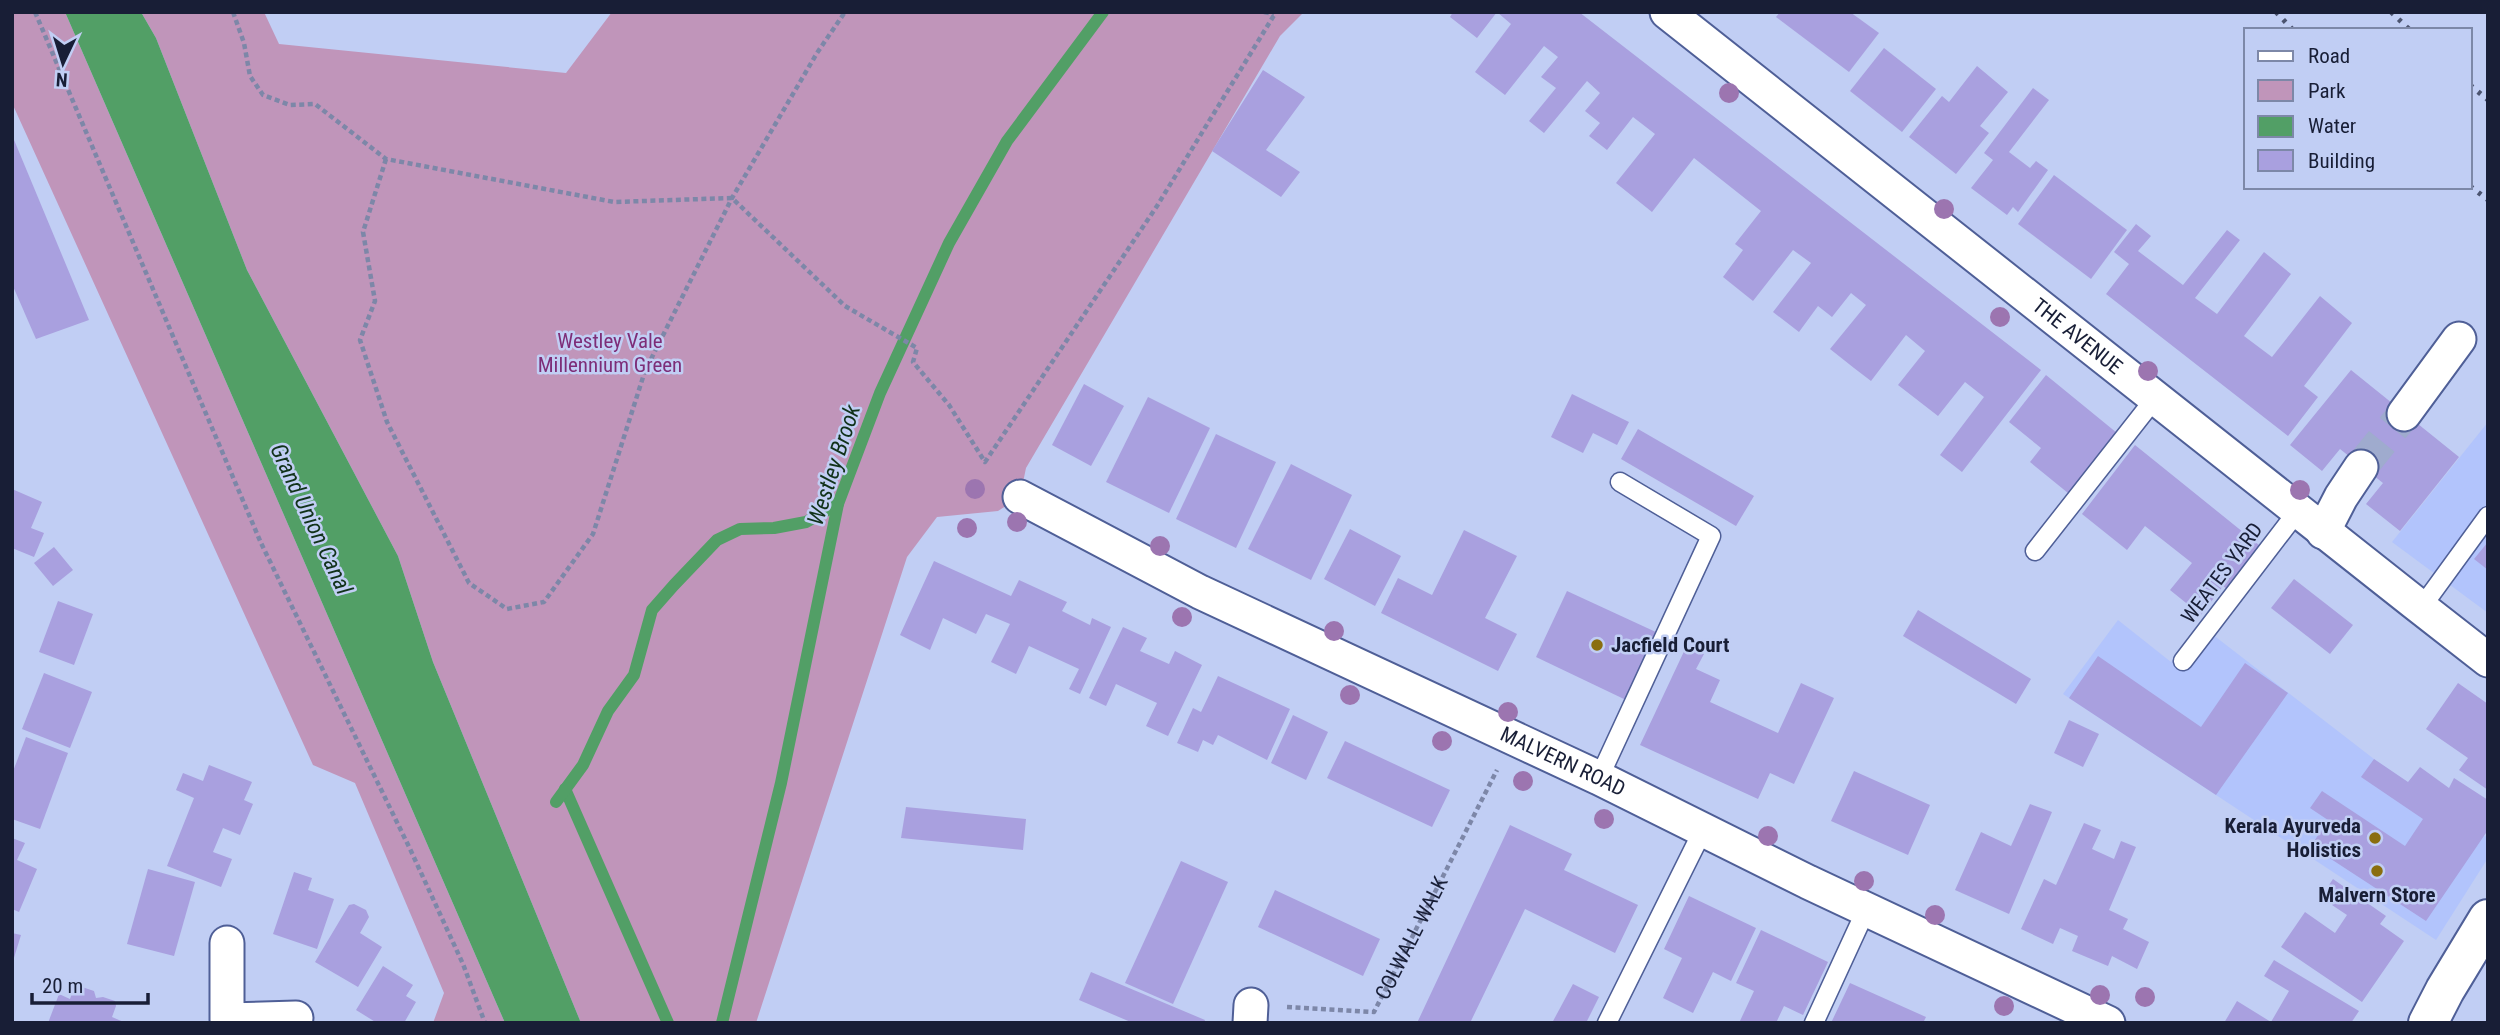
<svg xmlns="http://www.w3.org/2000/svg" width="2500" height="1035" font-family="'Roboto Condensed',sans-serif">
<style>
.built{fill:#b2c4fc}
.green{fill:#c095ba}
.water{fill:#529f66}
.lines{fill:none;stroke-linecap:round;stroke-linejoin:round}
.stream{stroke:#529f66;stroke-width:12}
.building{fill:#a9a0df}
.street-tunnel{stroke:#9fabce;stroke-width:33;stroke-dasharray:33 17;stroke-linecap:butt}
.lane-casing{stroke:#4f5f97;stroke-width:21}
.street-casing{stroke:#4f5f97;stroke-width:37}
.secondary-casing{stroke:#4f5f97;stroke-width:42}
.path{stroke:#7d87a8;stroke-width:4.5;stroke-dasharray:5 3.5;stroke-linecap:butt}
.lane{stroke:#fff;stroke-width:18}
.street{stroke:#fff;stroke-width:33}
.secondary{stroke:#fff;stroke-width:38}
.rail{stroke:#4c5470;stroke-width:5;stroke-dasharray:3.5 7;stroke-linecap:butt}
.tree{fill:#9c75b0}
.poi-dot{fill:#8a6e0f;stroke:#c1cef4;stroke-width:2.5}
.labels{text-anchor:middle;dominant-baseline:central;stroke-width:5;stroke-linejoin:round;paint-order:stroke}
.street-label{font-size:21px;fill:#181e36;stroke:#c1cef4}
.park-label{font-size:21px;fill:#7d2d78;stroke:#c1cef4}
.poi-label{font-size:21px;font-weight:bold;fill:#181e36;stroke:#c1cef4;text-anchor:start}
.water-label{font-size:23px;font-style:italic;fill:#11321a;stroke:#c1cef4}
</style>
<rect width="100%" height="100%" fill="#c1cef4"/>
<!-- built -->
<g class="built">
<path d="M2488 422V613L2392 542Z"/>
<path d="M2118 620 2171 662 2199 624 2374 759 2488 838V858L2436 940 2063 694Z"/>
</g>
<!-- green -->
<g class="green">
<path d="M12 12H65L505 1023H433L444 993 355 783 313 765 12 103Z"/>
<path d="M141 12H264L279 44 566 73 612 12H1304L1280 36 1026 468 1020 497 998 511 937 517 907 557 756 1023H581L433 662 398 556 247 270 156 38Z"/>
</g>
<!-- water -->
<path class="water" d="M65 12H141L156 38 247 270 398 556 433 662 581 1023H505Z"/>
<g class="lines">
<!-- stream -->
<g class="stream">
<path d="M565 789 668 1023"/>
<path d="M556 802 583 765 608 711 634 675 652 610 674 585 717 540 740 529 774 528 806 522 838 504"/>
<path d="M722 1023 781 783 838 504 880 393 949 243 1007 141 1103 12"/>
</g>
</g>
<!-- building -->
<g class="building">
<path d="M1453 12H1579L2041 370 1962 472 1940 455 1984 397 1965 382 1938 416 1898 385 1925 351 1906 335 1871 381 1854 368 1830 349 1866 305 1851 293 1832 317 1818 306 1799 332 1773 312 1811 263 1793 250 1753 301 1723 277 1743 250 1735 244 1761 211 1694 158 1652 212 1616 183 1655 134 1633 117 1607 150 1589 136 1600 123 1585 111 1600 93 1587 81 1544 133 1529 121 1556 88 1541 77 1558 57 1544 46 1505 95 1475 72 1511 24 1497 12 1477 38 1450 17Z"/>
<path d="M1780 12H1850L1879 33 1849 72 1776 17Z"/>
<path d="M1884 48 1936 89 1902 132 1850 91Z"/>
<path d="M1977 66 2008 92 1980 126 1989 133 1956 174 1909 137 1942 96 1949 102Z"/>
<path d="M1263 70 1305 97 1266 150 1300 172 1281 197 1212 151Z"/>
<path d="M2033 88 2049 100 2009 152 2030 168 2036 161 2048 170 2018 212 2013 207 2007 215 1971 188 1993 160 1984 153Z"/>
<path d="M12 135 89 320 36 339 12 284Z"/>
<path d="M2054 175 2127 230 2091 279 2018 224Z"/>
<path d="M2136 224 2151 236 2138 251 2183 285 2227 230 2240 240 2195 298 2217 314 2264 252 2291 274 2244 336 2272 357 2320 296 2352 323 2304 386 2318 397 2288 436 2106 294 2129 264 2114 252Z"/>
<path d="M2351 370 2459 457 2400 531 2366 504 2383 483 2340 449 2322 471 2290 445Z"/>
<path d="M2046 375 2117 433 2068 493 2030 462 2041 448 2009 422Z"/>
<path d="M1084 384 1124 406 1091 466 1052 445Z"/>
<path d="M1572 394 1629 422 1617 445 1593 433 1583 453 1551 437Z"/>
<path d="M1148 397 1210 428 1169 513 1106 482Z"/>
<path d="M1638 429 1754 496 1736 526 1621 459Z"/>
<path d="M1216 434 1276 462 1236 548 1176 519Z"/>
<path d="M2135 445 2264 549 2231 592 2223 586 2201 615 2170 590 2192 563 2145 526 2127 550 2082 514Z"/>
<path d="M1291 464 1352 495 1311 580 1248 549Z"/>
<path d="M12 489 42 502 31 528 44 533 34 557 12 548Z"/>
<path d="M1350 529 1401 556 1375 606 1324 579Z"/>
<path d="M1464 530 1517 556 1485 618 1517 634 1498 671 1381 613 1398 578 1432 595Z"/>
<path d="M2488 542V570L2474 559Z"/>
<path d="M54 547 73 570 53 586 34 563Z"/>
<path d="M934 561 1011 596 1019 580 1067 602 1062 611 1090 625 1092 618 1111 627 1080 694 1069 689 1079 669 1029 646 1016 674 991 662 1010 624 986 614 976 634 943 618 930 650 900 635Z"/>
<path d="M2294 579 2353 625 2330 654 2271 608Z"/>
<path d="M1567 591 1658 633 1626 700 1536 657Z"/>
<path d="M58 601 93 614 74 665 39 652Z"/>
<path d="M1918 610 2031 679 2016 704 1903 636Z"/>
<path d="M1123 627 1147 638 1140 651 1169 664 1175 651 1202 665 1168 736 1146 726 1157 703 1116 684 1106 706 1089 698Z"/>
<path d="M1687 645 1704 654 1696 669 1720 680 1710 702 1778 733 1801 683 1834 698 1794 784 1770 773 1758 799 1640 745Z"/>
<path d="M2098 656 2201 727 2245 663 2288 693 2216 795 2069 698Z"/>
<path d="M44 673 92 692 70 748 22 729Z"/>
<path d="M1218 676 1290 709 1267 760 1218 735 1213 745 1203 740 1198 752 1177 743 1193 708 1201 712Z"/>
<path d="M2458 683 2488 704V790L2459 770 2468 758 2426 729Z"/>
<path d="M1293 715 1328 732 1306 780 1271 763Z"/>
<path d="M2069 720 2099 734 2083 767 2054 753Z"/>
<path d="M26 737 68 753 40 829 12 819V774Z"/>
<path d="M1345 741 1450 790 1432 827 1327 778Z"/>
<path d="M2374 759 2408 782 2420 767 2449 788 2454 778 2488 800V830L2426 921 2311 846 2328 820 2310 808 2322 791 2405 846 2423 819 2361 777Z"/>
<path d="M209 765 252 782 244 800 253 804 240 835 223 828 213 852 232 859 221 887 167 866 194 798 176 790 183 773 203 781Z"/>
<path d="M1854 771 1930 805 1908 855 1831 821Z"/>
<path d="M2030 804 2052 812 2009 914 1955 890 1981 832 2011 846Z"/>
<path d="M906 807 1026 819 1023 850 901 838Z"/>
<path d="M2084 823 2101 830 2092 849 2114 859 2121 841 2136 847 2109 910 2128 919 2123 929 2149 942 2137 969 2112 956 2108 966 2072 951 2078 936 2060 928 2053 944 2021 929 2044 879 2056 885Z"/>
<path d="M1510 825 1572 854 1564 870 1638 905 1615 953 1525 909 1470 1023H1417Z"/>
<path d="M12 838 25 843 17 860 37 869 19 912 12 909Z"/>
<path d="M1181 861 1228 882 1173 1004 1125 983Z"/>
<path d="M148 869 195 882 174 956 127 944Z"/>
<path d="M294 872 312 878 308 890 334 899 317 949 273 934Z"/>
<path d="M2333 879 2386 916 2380 924 2404 941 2362 1002 2281 947 2305 912 2335 933 2347 915 2332 905 2338 896 2327 888Z"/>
<path d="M1275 890 1380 939 1363 976 1258 927Z"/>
<path d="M1689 896 1756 928 1731 981 1713 972 1693 1013 1663 998 1682 958 1664 949Z"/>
<path d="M354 904 366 910 369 917 360 933 382 947 358 987 315 962 349 905Z"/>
<path d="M1761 930 1828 962 1803 1015 1784 1006 1776 1023H1739L1754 991 1736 983Z"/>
<path d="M12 933 21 935 13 961H12Z"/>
<path d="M2274 960 2359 1011 2351 1023H2224L2237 1001 2271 1022 2289 991 2264 976Z"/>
<path d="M383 966 413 985 406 996 416 1002 404 1023H377L356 1010Z"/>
<path d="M1091 972 1205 1020 1204 1023H1133L1079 1000Z"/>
<path d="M1850 983 1926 1017 1923 1023H1831Z"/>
<path d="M1573 984 1599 997 1586 1023H1552Z"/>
<path d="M79 986 94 991 96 998 103 997 115 1001 116 1006 112 1017 126 1023H48L59 994 70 999 73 990Z"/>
</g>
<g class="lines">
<!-- street-tunnel -->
<path class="street-tunnel" d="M2361 467 2404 414"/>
<!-- lane casing -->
<g class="lane-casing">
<g id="lane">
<path d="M2035 551 2156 397"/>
<path d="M2421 608 2488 516"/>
<path d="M2183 661 2297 512"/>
<path d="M1599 778 1711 536 1620 482"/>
<path d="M1607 1023 1703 830"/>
<path d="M1814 1023 1866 910"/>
</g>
</g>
<!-- street casing -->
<g class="street-casing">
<g id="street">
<path id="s2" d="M1667 12C1942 227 2213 446 2488 660"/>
<path d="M2404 414 2459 339"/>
<path id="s3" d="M1020 497 1200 592 1599 778 1808 882 2108 1023"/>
<path d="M2323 532 2341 497 2361 467"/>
<path d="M227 943V1020L296 1018"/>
<path d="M1250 1023 1251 1005"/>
</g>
</g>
<!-- secondary casing -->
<g class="secondary-casing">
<path id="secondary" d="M2428 1023 2445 990 2488 919"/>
</g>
<!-- path -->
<g class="path">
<path d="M35 12 261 543 411 851 463 964 485 1023"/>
<path d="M233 12 244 43 250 76 263 95 290 105 315 104 386 159 614 202 732 198 845 306 917 348 913 362 949 405 985 462 1157 206 1276 12"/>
<path d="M1264 12 1274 14"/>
<path d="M386 159 363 232 375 301 360 340 387 422 469 583 507 609 544 602 593 534 645 371 732 198 817 53 845 12"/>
<path id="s1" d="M1287 1007 1374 1012 1497 770"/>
</g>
<!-- lane -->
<use href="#lane" class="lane"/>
<!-- street -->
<use href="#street" class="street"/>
<!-- secondary -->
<use href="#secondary" class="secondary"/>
<!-- rail -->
<g class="rail">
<path d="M2276 12 2293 30"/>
<path d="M2391 12 2410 30"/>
<path d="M2470 85 2488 100"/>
<path d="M2470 186 2488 200"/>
</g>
</g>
<!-- trees -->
<g class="tree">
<circle cx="1729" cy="93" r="10"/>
<circle cx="1944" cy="209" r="10"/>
<circle cx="2000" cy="317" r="10"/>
<circle cx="2148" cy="371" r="10"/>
<circle cx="975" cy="489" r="10"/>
<circle cx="2300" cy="490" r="10"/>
<circle cx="1017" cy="522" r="10"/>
<circle cx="967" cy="528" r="10"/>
<circle cx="1160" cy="546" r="10"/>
<circle cx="1182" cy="617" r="10"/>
<circle cx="1334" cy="631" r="10"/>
<circle cx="1350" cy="695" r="10"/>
<circle cx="1508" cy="712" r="10"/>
<circle cx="1442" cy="741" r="10"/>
<circle cx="1523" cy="781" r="10"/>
<circle cx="1604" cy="819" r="10"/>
<circle cx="1768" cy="836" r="10"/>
<circle cx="1864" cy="881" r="10"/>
<circle cx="1935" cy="915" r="10"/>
<circle cx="2100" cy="995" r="10"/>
<circle cx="2145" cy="997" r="10"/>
<circle cx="2004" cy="1006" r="10"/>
</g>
<!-- markers -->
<g class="poi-dot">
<circle cx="1597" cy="645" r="7"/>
<circle cx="2375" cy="838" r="7"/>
<circle cx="2377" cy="871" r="7"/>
</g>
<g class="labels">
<!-- street labels -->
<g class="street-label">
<text stroke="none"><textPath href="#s2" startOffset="523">THE AVENUE</textPath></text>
<text transform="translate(2222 573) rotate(-53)">WEATES YARD</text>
<text stroke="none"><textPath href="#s3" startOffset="604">MALVERN ROAD</textPath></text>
<text stroke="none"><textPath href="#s1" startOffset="170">COLWALL WALK</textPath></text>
</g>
<!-- park labels -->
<g class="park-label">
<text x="610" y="341">Westley Vale<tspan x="610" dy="24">Millennium Green</tspan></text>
</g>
<!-- poi labels -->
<g class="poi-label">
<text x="1611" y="645">Jacfield Court</text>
<text x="2361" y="826" text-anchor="end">Kerala Ayurveda<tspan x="2361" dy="24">Holistics</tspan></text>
<text x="2377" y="895" text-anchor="middle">Malvern Store</text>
</g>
<!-- water labels -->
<g class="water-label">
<text transform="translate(834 465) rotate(-72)">Westley Brook</text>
<text transform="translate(311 519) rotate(65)">Grand Union Canal</text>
</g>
</g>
<!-- border -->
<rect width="2500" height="1035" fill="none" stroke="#181e36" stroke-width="28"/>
<!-- legend -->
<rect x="2244" y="28" width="228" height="161" fill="#c1cef4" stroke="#7d88a8" stroke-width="2"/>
<rect x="2258" y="51" width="35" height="10" fill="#ffffff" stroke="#7d88a8" stroke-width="2"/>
<text x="2308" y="63" font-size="21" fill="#181e36">Road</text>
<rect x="2258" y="80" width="35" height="21" fill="#c095ba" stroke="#7d88a8" stroke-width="2"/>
<text x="2308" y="98" font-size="21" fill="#181e36">Park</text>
<rect x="2258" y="116" width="35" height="21" fill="#529f66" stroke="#7d88a8" stroke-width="2"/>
<text x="2308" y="133" font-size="21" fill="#181e36">Water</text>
<rect x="2258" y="150" width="35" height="21" fill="#a9a0df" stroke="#7d88a8" stroke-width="2"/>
<text x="2308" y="168" font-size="21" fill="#181e36">Building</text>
<!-- north arrow -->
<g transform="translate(63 63) rotate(184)" stroke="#c1cef4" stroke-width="5" paint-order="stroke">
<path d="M0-5L12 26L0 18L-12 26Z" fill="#181e36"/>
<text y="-10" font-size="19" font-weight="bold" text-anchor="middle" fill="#181e36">N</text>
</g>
<!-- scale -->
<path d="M32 993v10h116v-10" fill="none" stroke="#181e36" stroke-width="3.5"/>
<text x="42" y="993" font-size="21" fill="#181e36" stroke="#c1cef4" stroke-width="5" paint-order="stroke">20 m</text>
</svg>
